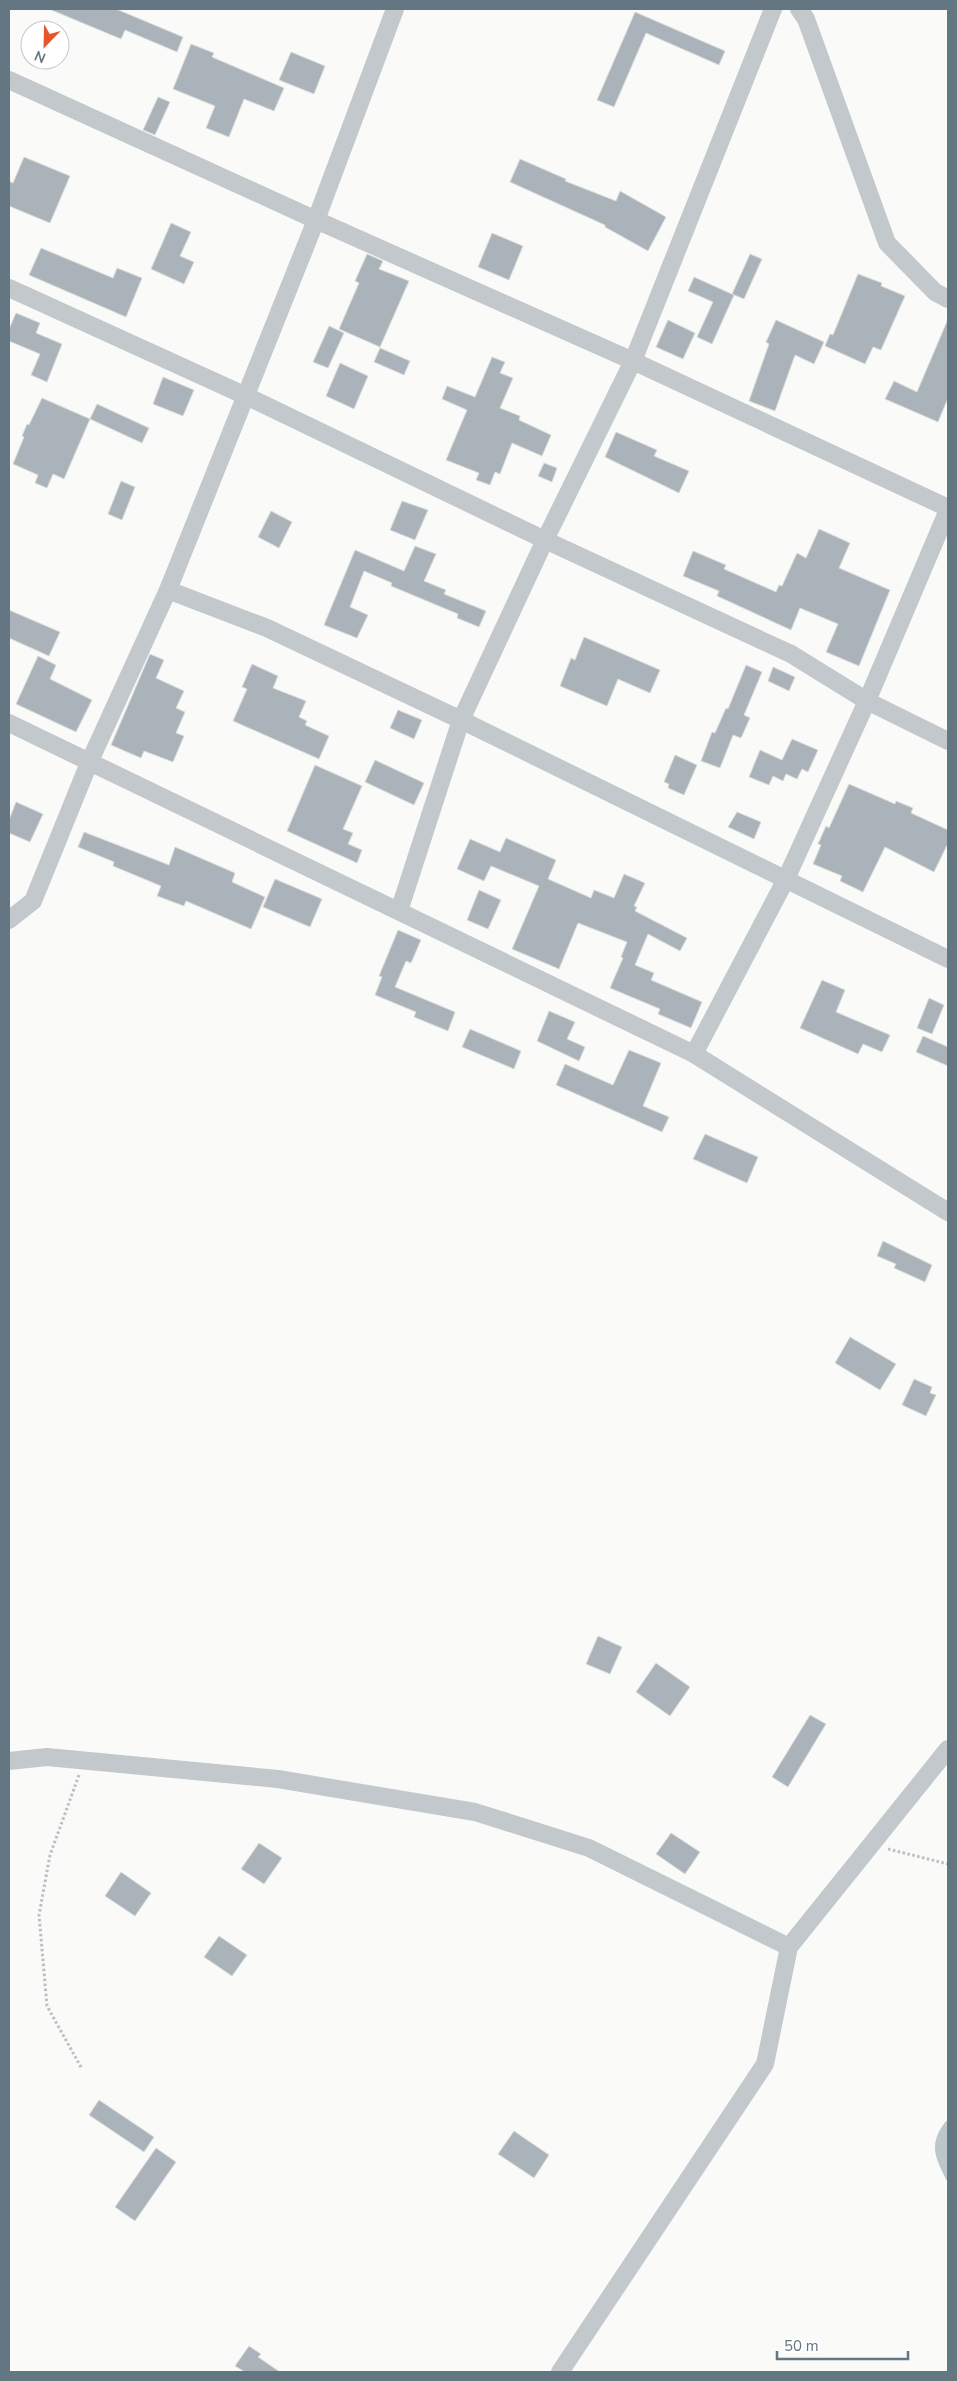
<svg xmlns="http://www.w3.org/2000/svg" width="957" height="2381" font-family="'Nunito Sans',sans-serif">
<style>
.water{fill:#bbc7cb}
.building{fill:#aab3b9;stroke:#dcdcda}
.lines{fill:none;stroke-linecap:round;stroke-linejoin:round}
.path{stroke:#bbbfc2;stroke-width:3;stroke-dasharray:2.5 2.5;stroke-linecap:butt}
.minor{stroke:#c3c8cc;stroke-width:18}
</style>
<rect width="100%" height="100%" fill="#fafaf8"/>
<!-- water -->
<path class="water" d="M946 2121H948V2183C936 2159 927 2145 946 2121Z"/>
<!-- building -->
<g class="building">
<path d="M49 9H116L183 37 177 52 125 30 121 39Z"/>
<path d="M635 12 725 51 719 65 646 33 614 107 597 100Z"/>
<path d="M191 44 214 53 212 57 284 88 274 111 244 99 229 137 206 128 215 106 173 89Z"/>
<path d="M291 52 325 66 314 94 279 80Z"/>
<path d="M158 97 170 102 155 135 143 130Z"/>
<path d="M24 157 70 176 50 223 9 206V181L13 183Z"/>
<path d="M520 159 566 179 565 181 616 201 620 191 666 217 648 251 605 227V225L510 182Z"/>
<path d="M171 223 191 232 180 256 194 262 184 284 151 269Z"/>
<path d="M492 233 523 246 509 280 478 267Z"/>
<path d="M41 248 113 278 117 268 142 278 126 317 29 275Z"/>
<path d="M367 254 383 261 379 269 409 281 380 347 339 329 359 283 355 281Z"/>
<path d="M750 254 762 259 744 299 732 294Z"/>
<path d="M858 274 882 283 881 286 905 296 881 350 873 347 865 364 825 346 830 334 833 335Z"/>
<path d="M694 277 734 295 712 344 697 337 713 302 688 291Z"/>
<path d="M16 313 40 323 36 333 62 344 47 382 31 375 40 354 9 341V329Z"/>
<path d="M948 319V398L938 422 885 399 894 381 917 392Z"/>
<path d="M668 320 695 333 683 359 656 347Z"/>
<path d="M776 320 824 342 814 364 795 355 775 411 749 401 769 344 766 342Z"/>
<path d="M329 326 344 333 328 368 313 362Z"/>
<path d="M380 348 410 361 404 375 374 362Z"/>
<path d="M492 357 505 362 500 373 513 378 500 408 520 416 519 420 551 435 542 456 512 443 500 474 495 472 490 485 476 480 479 473 446 460 467 410 442 399 447 386 475 397Z"/>
<path d="M340 363 368 376 354 409 326 396Z"/>
<path d="M163 377 194 390 183 416 153 404Z"/>
<path d="M42 398 90 419 64 479 53 474 47 488 35 483 38 475 13 464 24 437 22 436 27 424 29 425Z"/>
<path d="M97 404 149 428 142 443 90 419Z"/>
<path d="M616 432 657 450 654 456 689 471 679 493 605 457Z"/>
<path d="M544 463 557 468 552 482 538 476Z"/>
<path d="M121 481 135 487 122 520 108 514Z"/>
<path d="M402 501 428 510 415 540 390 530Z"/>
<path d="M271 511 292 522 279 548 258 537Z"/>
<path d="M819 529 850 543 839 568 890 590 859 666 826 652 838 624 800 608 791 630 717 596 719 591 683 576 693 551 726 565 724 569 776 592 779 585 782 586 797 553 806 558Z"/>
<path d="M415 546 436 554 424 581 446 590 444 594 486 611 479 627 457 618 458 614 391 586 392 583 364 571 350 607 368 615 357 638 324 625 355 550 404 571Z"/>
<path d="M9 610 60 632 49 656 9 638Z"/>
<path d="M584 637 660 670 650 693 618 679 607 706 560 686 571 658 575 660Z"/>
<path d="M150 654 164 660 156 678 184 691 176 708 185 712 176 733 184 736 173 762 144 751 141 758 111 745Z"/>
<path d="M38 656 56 665 50 679 92 700 76 732 16 704Z"/>
<path d="M252 664 278 676 273 688 306 701 299 717 307 721 305 725 329 736 319 759 233 721 247 689 242 687Z"/>
<path d="M746 665 762 672 744 715 750 718 741 738 733 735 720 768 701 761 712 732 715 733 726 708 728 709Z"/>
<path d="M773 667 795 677 789 691 768 681Z"/>
<path d="M398 710 422 720 414 739 390 728Z"/>
<path d="M792 739 818 750 808 772 802 769 797 779 786 774 783 781 773 776 769 785 749 777 760 750 782 760Z"/>
<path d="M675 755 697 765 684 795 668 788 669 784 664 782Z"/>
<path d="M375 760 424 783 414 805 365 782Z"/>
<path d="M315 765 362 786 343 829 353 833 348 844 362 850 357 863 287 831Z"/>
<path d="M849 784 895 804 896 801 913 808 911 813 948 830V843L934 872 885 847 863 892 840 881 842 876 813 864 821 845 818 844 826 826 829 828Z"/>
<path d="M16 802 43 814 30 842 9 833V820Z"/>
<path d="M737 812 761 822 754 839 728 827Z"/>
<path d="M84 832 169 865 175 847 235 873 232 882 265 897 251 929 186 901 184 906 157 896 161 886 113 866 114 862 78 847Z"/>
<path d="M506 838 556 860 548 879 591 898 594 890 614 898 624 874 645 883 634 906 637 907 635 911 687 938 680 951 648 934 635 965 654 973 651 980 702 1002 691 1028 658 1014 660 1009 610 988 623 958 621 957 627 942 578 923 559 969 512 949 539 886 491 866 484 881 457 869 470 839 500 852Z"/>
<path d="M275 879 322 899 310 927 263 907Z"/>
<path d="M479 890 501 900 488 929 467 920Z"/>
<path d="M398 930 421 940 411 963 406 961 395 987 455 1012 448 1031 414 1017 416 1012 375 995 382 977 379 976Z"/>
<path d="M822 980 845 990 836 1012 890 1035 882 1052 863 1044 858 1054 800 1028Z"/>
<path d="M929 998 944 1005 932 1034 917 1028Z"/>
<path d="M549 1011 575 1022 567 1039 585 1047 579 1061 537 1041Z"/>
<path d="M470 1029 521 1051 514 1069 462 1047Z"/>
<path d="M923 1036 948 1047V1066L916 1052Z"/>
<path d="M629 1050 661 1063 643 1106 669 1117 662 1132 556 1085 565 1064 613 1085Z"/>
<path d="M705 1134 758 1157 747 1183 693 1159Z"/>
<path d="M883 1241 932 1265 925 1282 894 1268 896 1264 877 1256Z"/>
<path d="M850 1337 896 1364 880 1390 835 1363Z"/>
<path d="M914 1379 932 1387 930 1393 936 1395 926 1416 902 1405Z"/>
<path d="M598 1636 622 1647 610 1674 586 1664Z"/>
<path d="M656 1663 690 1687 670 1716 636 1692Z"/>
<path d="M810 1715 826 1724 788 1787 772 1777Z"/>
<path d="M671 1833 700 1852 685 1874 656 1854Z"/>
<path d="M259 1843 282 1858 264 1884 241 1869Z"/>
<path d="M121 1872 151 1893 135 1916 105 1896Z"/>
<path d="M219 1936 247 1955 232 1976 204 1957Z"/>
<path d="M99 2100 154 2137 144 2152 89 2115Z"/>
<path d="M514 2131 549 2155 534 2178 498 2154Z"/>
<path d="M156 2148 176 2162 135 2221 115 2207Z"/>
<path d="M249 2346 261 2354 258 2357 280 2372H245L235 2366Z"/>
</g>
<g class="lines">
<!-- path -->
<g class="path">
<path d="M79 1775 50 1855 39 1915 47 2006 82 2069"/>
<path d="M888 1849 948 1864"/>
</g>
<!-- minor -->
<g class="minor">
<path d="M799 9 806 19 887 243 935 292 948 299"/>
<path d="M9 80 316 220 633 361 948 508"/>
<path d="M9 288 246 396 545 540 791 654 867 701 948 741"/>
<path d="M168 590 267 628 461 720 948 959"/>
<path d="M9 723 694 1054 948 1212"/>
<path d="M399 911 461 720 545 540 633 361 773 9"/>
<path d="M9 920 33 901 89 763 168 590 316 220 395 9"/>
<path d="M694 1054 786 879 867 701 948 510"/>
<path d="M9 1761 47 1757 278 1779 475 1812 589 1848 789 1947"/>
<path d="M560 2372 765 2064 789 1947 948 1749"/>
</g>
</g>
<!-- border -->
<rect width="957" height="2381" fill="none" stroke="#657683" stroke-width="20"/>
<!-- north arrow -->
<g transform="translate(45 45) rotate(203)"><circle r="24" fill="#ffffff" stroke="#c1c8cd"/>
<path d="M0-4L9 19L0 12L-9 19Z" fill="#e4572e"/>
<text y="-8" font-size="14" font-weight="bold" text-anchor="middle" fill="#657683">N</text>
</g>
<!-- scale -->
<path d="M777 2351v8h131v-8" fill="none" stroke="#657683" stroke-width="2.5"/>
<text x="784" y="2351" font-size="15" fill="#657683" stroke="#ffffff" stroke-width="4" paint-order="stroke">50 m</text>
</svg>
